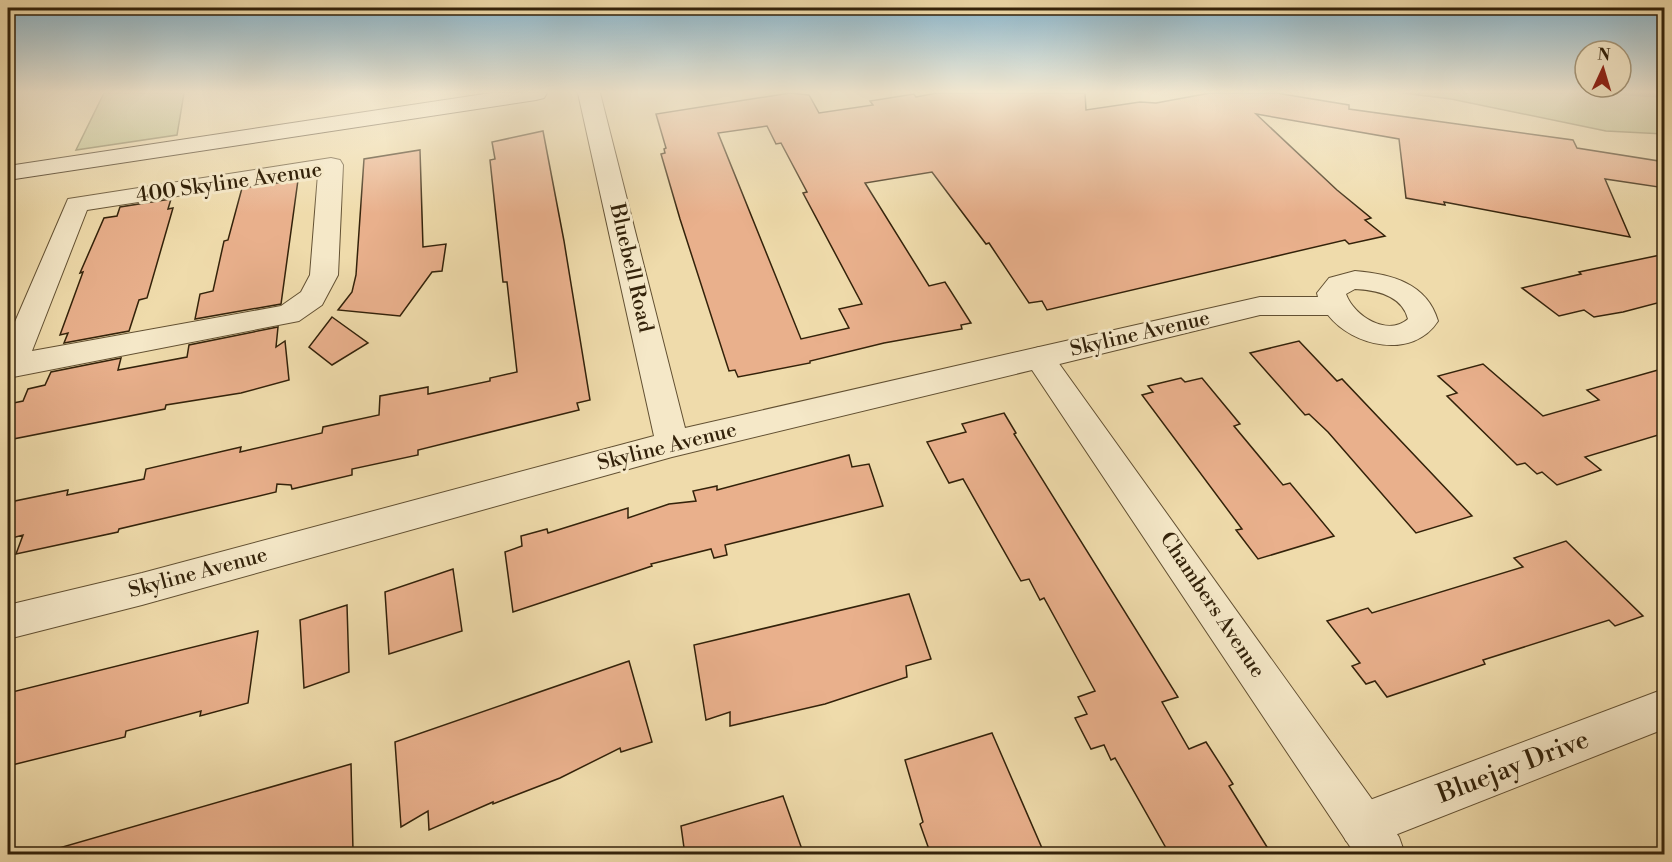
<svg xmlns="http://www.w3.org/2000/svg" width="1672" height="862" font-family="'Libre Bodoni',serif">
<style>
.green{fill:#bbc088;stroke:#777149;stroke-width:1.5}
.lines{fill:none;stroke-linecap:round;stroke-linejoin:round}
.stream{fill:#717e69;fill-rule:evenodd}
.building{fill:#e9b08c;stroke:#33220a;stroke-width:1.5;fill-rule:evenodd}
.minor-casing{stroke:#625032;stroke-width:2}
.tertiary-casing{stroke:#625032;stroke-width:2}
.secondary-casing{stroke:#33220a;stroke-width:2}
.minor{fill:#f5e8c8;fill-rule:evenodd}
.tertiary{fill:#f5e8c8;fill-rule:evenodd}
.secondary{fill:#f5e8c8;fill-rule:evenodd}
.labels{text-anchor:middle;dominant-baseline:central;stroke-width:6;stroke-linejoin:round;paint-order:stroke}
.street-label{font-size:21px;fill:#33220a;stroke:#f5e8c8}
.near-street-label{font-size:26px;fill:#33220a;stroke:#f5e8c8}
</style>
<rect width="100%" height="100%" fill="#efdbab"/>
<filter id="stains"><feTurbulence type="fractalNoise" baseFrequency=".00333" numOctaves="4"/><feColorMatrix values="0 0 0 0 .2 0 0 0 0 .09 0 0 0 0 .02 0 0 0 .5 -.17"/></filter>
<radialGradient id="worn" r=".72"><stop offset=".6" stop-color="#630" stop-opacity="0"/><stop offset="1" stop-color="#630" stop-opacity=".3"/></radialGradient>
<!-- green -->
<g class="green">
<path d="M104 93H184L177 135 76 150Z"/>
<path d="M1403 93H1664V134L1606 131 1451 99Z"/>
</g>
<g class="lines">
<!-- stream -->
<path class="stream" d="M1612 93 1664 94V98L1615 95Z"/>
</g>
<!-- building -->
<g class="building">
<path d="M790 93 809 95 819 113 873 105 870 101 914 94 916 97 937 93H1085L1086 110 1140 102 1156 103 1210 93H1276L1349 105V109L1573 140 1577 148 1665 162V188L1605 179 1630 237 1444 202 1445 205 1406 198 1399 139 1256 114 1337 190 1371 218 1365 220 1385 236 1349 244 1345 240 1047 310 1042 301 1029 303 989 243 986 244 932 172 865 183 929 286 945 282 971 323 961 325 962 329 884 343 810 361V363L738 377 735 370 729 371 680 219 661 154 665 153 664 149 666 148 656 114ZM767 126 776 144 781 143 807 192 803 193 862 304 839 309 849 328 801 339 718 133Z"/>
<path d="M543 131 564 241 590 400 577 403 579 410 418 450V455L352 469V475L292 489 291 485 277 484 276 492 119 529 118 532 16 554 23 535 8 539V520L15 501 68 490 67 495 144 479 146 469 241 447 240 452 322 433 323 427 379 415 380 396 428 387V394L490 381V378L517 372 507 282H503L490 160 495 159 492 142Z"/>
<path d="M420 150 423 247 446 244 442 271 432 272 400 316 338 310 352 292 356 275 364 159Z"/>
<path d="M298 180 281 304 195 319 200 294 213 291 224 241 228 240 242 188Z"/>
<path d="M171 199 168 209 173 208 147 298 139 300 129 331 64 343 68 333 60 335 83 272 80 273 104 218 117 216 120 207Z"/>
<path d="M1665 254V301L1623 312 1594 317 1584 310 1559 316 1522 288 1581 274 1579 272Z"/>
<path d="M332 317 368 343 332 365 309 347Z"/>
<path d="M278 327 276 347 285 341 289 380 241 393 166 405 165 409 8 440V404L23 401 28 389 45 385 51 372 121 358 118 370 187 357 189 345Z"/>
<path d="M1299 341 1337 381 1342 379 1472 516 1416 533 1328 432 1309 414 1305 415 1250 353Z"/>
<path d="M1483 364 1543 416 1599 400 1587 390 1665 368V433L1585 457 1601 470 1557 485 1542 472 1537 474 1525 463 1517 465 1447 396 1457 393 1438 376Z"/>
<path d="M1181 378 1185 382 1202 378 1240 424 1234 426 1283 485 1290 483 1334 536 1258 559 1236 530 1242 529 1142 395 1153 392 1148 386Z"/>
<path d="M1004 413 1016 433 1014 434 1178 697 1162 702 1189 749 1206 742 1233 784 1229 786 1272 855H1170L1115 758 1111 760 1104 745 1091 749 1075 718 1087 714 1078 697 1095 691 1044 598 1040 600 1029 579 1021 581 963 479 949 483 927 442 966 432 962 424Z"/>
<path d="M849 455 852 467 869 464 883 506 725 545 727 555 714 558 711 549 651 564 652 566 513 612 505 552 522 546 521 536 547 529 548 533 628 508V518L669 504 696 501 693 491 717 486V490Z"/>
<path d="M1566 541 1643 616 1615 626 1609 620 1483 660 1485 664 1387 697 1375 681 1366 684 1352 666 1360 663 1327 621 1368 608 1372 613 1523 567 1514 558Z"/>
<path d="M453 569 462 631 389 654 385 592Z"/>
<path d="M909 594 931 659 906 666 907 677 825 704 730 726V712L706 720 694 645Z"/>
<path d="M347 605 349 672 304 688 300 620Z"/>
<path d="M258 631 248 703 200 716 201 711 126 731 125 737 8 766V693Z"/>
<path d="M629 661 652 742 621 752 620 748 560 778 493 804V802L429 830 428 811 401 827 395 742Z"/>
<path d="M992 733 1045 855H931L920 824 923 822 905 760Z"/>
<path d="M351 764 353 851 340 855H60L59 848Z"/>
<path d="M783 796 804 855H685L681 826Z"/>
</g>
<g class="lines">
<!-- minor casing -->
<g class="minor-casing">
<g id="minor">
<path d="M331 158 340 160 343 165 338 275 322 305 299 321 8 378V338L68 199ZM318 174 310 275 301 292 281 306 32 351 87 210Z"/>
<path d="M1355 271C1391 274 1427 283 1438 321 1413 360 1353 347 1328 315H1260L1039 369 1028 365 1024 358 1028 351 1039 347 1260 297H1318L1317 293 1329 278ZM1355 289C1376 290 1402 295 1408 319 1387 337 1354 316 1346 294Z"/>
<path d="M1664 689V729L1362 848 1346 841 1339 825 1346 809Z"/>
</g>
</g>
<!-- tertiary casing -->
<g class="tertiary-casing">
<path id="tertiary" d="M578 93H600L685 428 1039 347 1050 351 1399 837 1405 854H1355L1032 370 672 457 142 605 8 639V605L142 573 654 436Z"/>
</g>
<!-- secondary casing -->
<g class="secondary-casing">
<path id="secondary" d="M491 93H547L544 98 536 100 8 180V166Z"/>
</g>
<!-- minor -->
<use href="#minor" class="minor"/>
<!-- tertiary -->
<use href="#tertiary" class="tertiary"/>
<!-- secondary -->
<use href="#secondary" class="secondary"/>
</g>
<!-- sky -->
<linearGradient id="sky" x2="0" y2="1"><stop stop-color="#89b7cf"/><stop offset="0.43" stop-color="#f8efd9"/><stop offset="1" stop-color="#f8efd9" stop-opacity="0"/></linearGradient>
<rect width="1672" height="214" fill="url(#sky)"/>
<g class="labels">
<!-- street labels -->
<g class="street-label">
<text transform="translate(229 183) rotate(-8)">400 Skyline Avenue</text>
<text transform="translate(631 268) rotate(77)">Bluebell Road</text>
<text transform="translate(1140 334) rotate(-13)">Skyline Avenue</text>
<text transform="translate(667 447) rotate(-14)">Skyline Avenue</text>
<text transform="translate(198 573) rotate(-15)">Skyline Avenue</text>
<text transform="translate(1212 605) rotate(56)">Chambers Avenue</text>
</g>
<!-- near-street labels -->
<g class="near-street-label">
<text transform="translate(1513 767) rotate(-21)">Bluejay Drive</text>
</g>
</g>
<!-- margin -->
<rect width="1672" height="862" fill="none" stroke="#efdbab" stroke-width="30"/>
<rect x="9" y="9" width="1654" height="844" fill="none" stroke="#33220a" stroke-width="3"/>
<rect x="15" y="15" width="1642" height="832" fill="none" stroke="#33220a" stroke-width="1.5"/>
<!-- north arrow -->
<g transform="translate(1603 69) rotate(4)"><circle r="28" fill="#f5e8c8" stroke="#a7997c" stroke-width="1.5"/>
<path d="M0-4.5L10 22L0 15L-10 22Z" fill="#8f2418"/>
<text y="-9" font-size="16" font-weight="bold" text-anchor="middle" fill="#33220a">N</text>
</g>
<rect width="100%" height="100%" filter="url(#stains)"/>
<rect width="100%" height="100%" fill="url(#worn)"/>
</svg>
